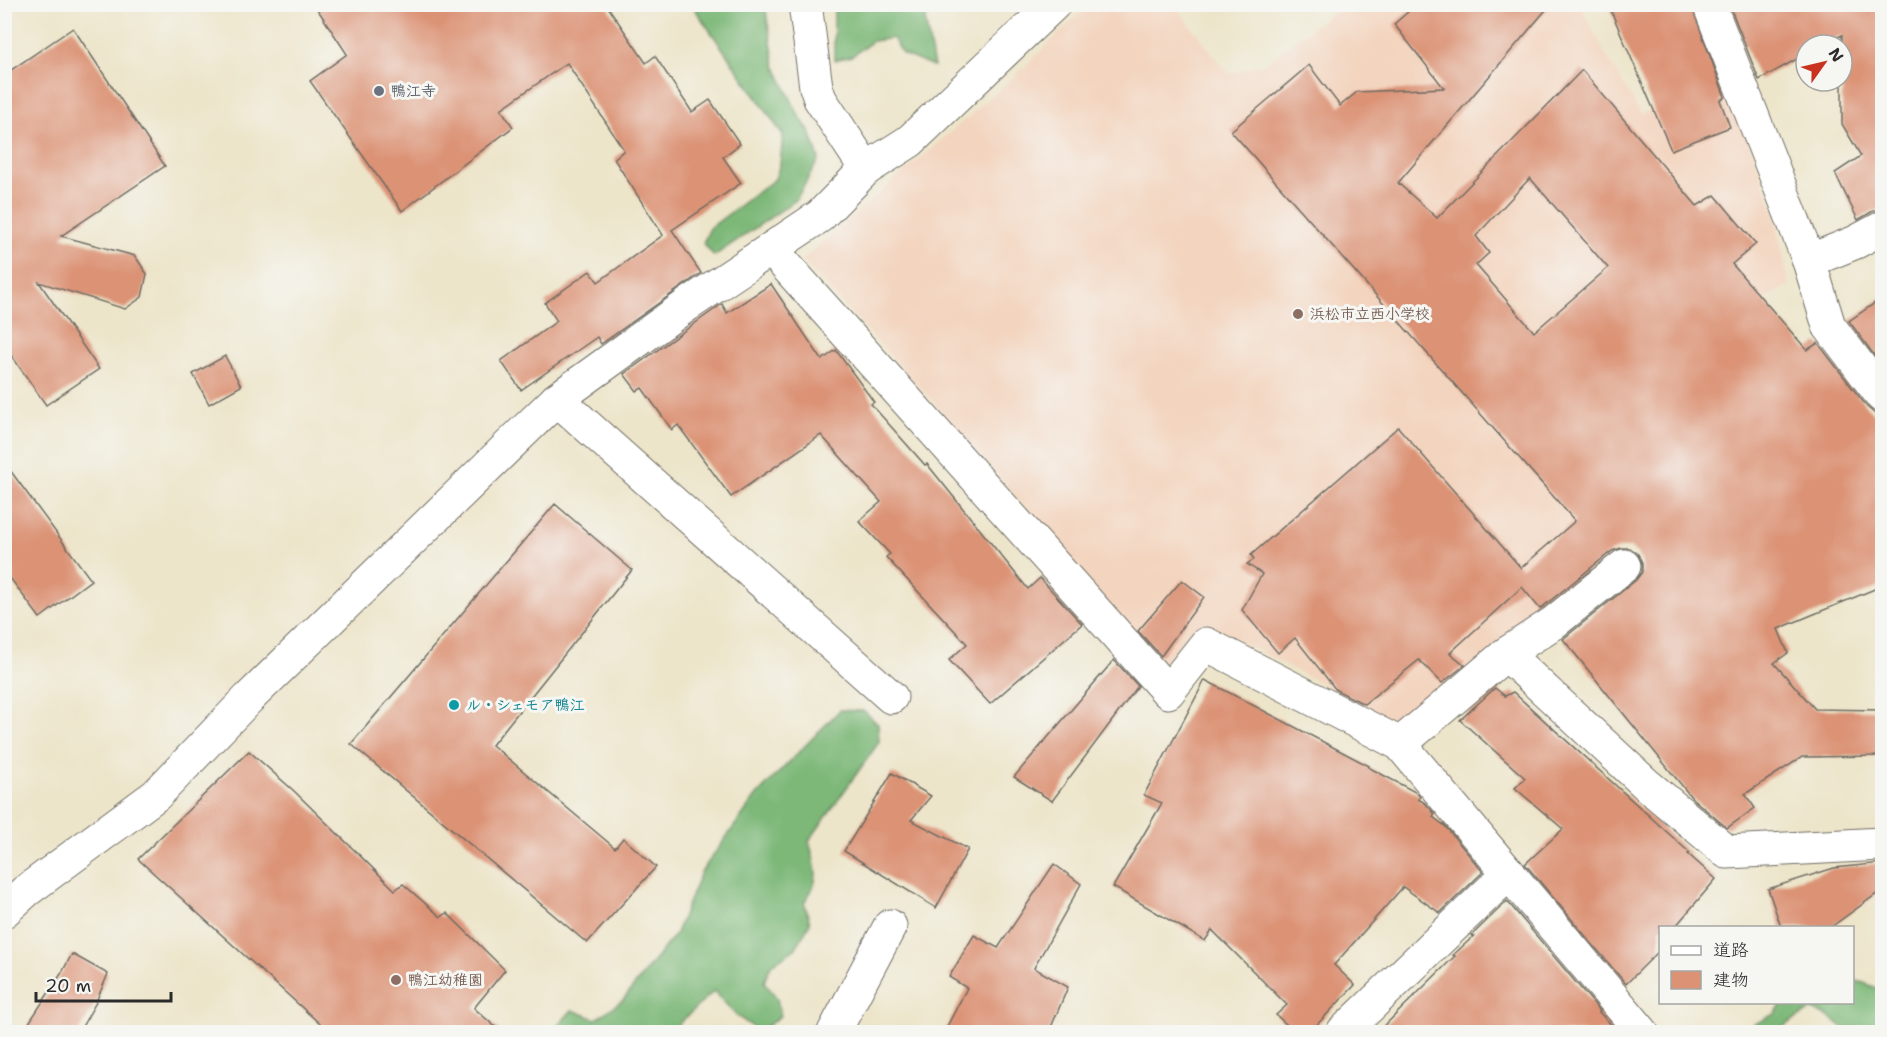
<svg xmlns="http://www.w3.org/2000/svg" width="1887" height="1037" font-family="'Shantell Sans','Klee One',sans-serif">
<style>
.built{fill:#f3d4be}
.forest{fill:#7db878;stroke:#547252;stroke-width:1.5}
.building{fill:#db9275;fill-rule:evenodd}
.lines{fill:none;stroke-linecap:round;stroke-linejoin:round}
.minor-casing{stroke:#6f6c63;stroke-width:35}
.minor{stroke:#fff;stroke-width:33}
.worship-dot{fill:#6b7280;stroke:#f6f6f2;stroke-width:2}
.education-dot{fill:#8d6e63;stroke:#f6f6f2;stroke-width:2}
.culture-dot{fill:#0f9aa8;stroke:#f6f6f2;stroke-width:2}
.labels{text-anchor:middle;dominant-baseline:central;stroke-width:6;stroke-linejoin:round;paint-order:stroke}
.worship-label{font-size:15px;font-weight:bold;fill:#5b616d;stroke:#f6f6f2;text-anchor:start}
.education-label{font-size:15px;font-weight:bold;fill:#785e54;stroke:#f6f6f2;text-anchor:start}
.culture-label{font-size:15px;font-weight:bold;fill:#0d838f;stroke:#f6f6f2;text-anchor:start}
</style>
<rect width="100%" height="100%" fill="#f6f6f2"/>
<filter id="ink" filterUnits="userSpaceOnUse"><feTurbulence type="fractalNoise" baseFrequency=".0167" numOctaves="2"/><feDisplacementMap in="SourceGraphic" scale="12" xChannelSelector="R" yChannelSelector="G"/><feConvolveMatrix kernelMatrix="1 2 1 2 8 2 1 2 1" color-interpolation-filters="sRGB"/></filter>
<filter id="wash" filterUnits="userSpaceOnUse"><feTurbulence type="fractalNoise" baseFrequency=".008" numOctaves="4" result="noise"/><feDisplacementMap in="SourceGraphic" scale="24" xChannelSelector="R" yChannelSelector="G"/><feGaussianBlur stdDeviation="1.35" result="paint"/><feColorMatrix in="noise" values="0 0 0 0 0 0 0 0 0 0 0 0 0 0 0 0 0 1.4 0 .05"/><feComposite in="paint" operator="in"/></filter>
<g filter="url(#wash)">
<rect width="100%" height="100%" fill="#ede5ca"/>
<!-- built -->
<path class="built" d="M1580 4 1605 53 1641 114 1683 97 1724 72 1775 214 1789 285 1729 318 1702 483 1521 627 1414 715 1390 719 1210 626 1164 669 937 406 802 260 1013 78 1088 5H1174L1229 74 1265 63 1336 10 1349 5Z"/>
<!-- forest -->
<g class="forest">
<path d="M692 5H765L775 65 799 116 810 132 819 159 796 200 714 256 703 243 710 228 775 179 780 164 783 135Z"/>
<path d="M834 5H938L925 19 934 67 902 54 893 38 873 41 852 56 834 60Z"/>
<path d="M840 710 864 711 878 724 879 742 809 841C816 868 822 879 804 902L810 923 795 949 771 965 764 982 777 998 780 1016 760 1032 737 1016 714 991 670 1032H559L557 1027 572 1010 596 1019 623 1000 676 933 701 872 757 795Z"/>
<path d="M1853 981 1861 982 1882 990V1032H1847C1837 1020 1826 1015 1812 1010L1795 1019 1776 1032H1744L1750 1026 1775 1014 1782 1003 1852 1002Z"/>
</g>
<g id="blocks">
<!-- building -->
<g class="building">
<path d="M314 4H606L646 63 655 56 692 112 710 100 740 144 723 157 741 183 672 230 701 273 601 344 597 337 521 390 501 361 557 321 545 303 590 271 598 282 663 235 614 159 624 150 567 63 501 109 513 127 402 211 310 81 347 54Z"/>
<path d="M1417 4H1551L1398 183 1437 218 1582 70 1697 206 1715 195 1756 244 1732 264 1807 350 1818 343 1867 407 1874 413 1882 414V586L1778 629 1788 653 1774 663 1815 709 1882 710V756L1802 757 1745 794 1755 808 1727 828 1692 798 1563 639 1636 580 1642 572V563L1638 554 1630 548H1621L1612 551 1540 609 1522 587 1450 653 1465 665 1442 683 1419 660 1364 704 1336 690 1295 638 1278 653 1242 610 1262 574 1247 564 1254 559 1251 555 1398 427 1521 568 1575 521 1231 131 1309 65 1340 106 1357 92 1444 88 1394 24ZM1530 178 1608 268 1534 332 1476 265 1489 253 1476 236Z"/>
<path d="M1608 4H1691L1725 97 1720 100 1730 127 1671 150Z"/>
<path d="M1729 4H1882V209L1873 211 1858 220 1835 173 1861 156 1842 124V35L1823 45H1806V54L1759 80Z"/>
<path d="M73 28 165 166 61 236 135 256 147 274 142 297 125 309 39 282 99 369 46 405 4 345V75Z"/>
<path d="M771 284 822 360 836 350 874 402 871 404 925 465 927 464 1028 589 1040 578 1082 624 990 704 949 660 967 644 886 557 890 554 859 521 881 502 821 435 731 497 678 425 672 430 642 388 637 391 624 374 722 304 727 313Z"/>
<path d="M1882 298V366L1849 321Z"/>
<path d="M225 356 241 386 209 404 193 374Z"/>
<path d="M4 462 91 580 40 618 4 570Z"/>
<path d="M555 504 632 570 492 745 615 848 623 838 656 867 587 943 351 744Z"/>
<path d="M1182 580 1204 597 1161 656 1138 631Z"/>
<path d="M1114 660 1138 686 1052 801 1014 777Z"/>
<path d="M1205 680 1369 766 1368 767 1417 793 1420 797 1418 799 1425 803 1435 814 1433 817 1445 826 1483 872 1440 913 1403 887 1334 965 1355 985 1310 1032H1295L1276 1015 1287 1005 1212 930 1205 941 1113 887 1162 803 1144 795Z"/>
<path d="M1495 688 1505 696 1513 692 1690 853 1688 854 1716 879 1675 927H1660V950L1626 984 1525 864 1563 829 1515 788 1525 778 1460 720Z"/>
<path d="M249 751 294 791 395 890 403 884 441 917 447 913 505 970 474 1008 501 1032H329L138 859Z"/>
<path d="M892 773 931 796 911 820 968 849 936 908 844 851Z"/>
<path d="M1882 863V890L1831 927H1781L1768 889 1834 868Z"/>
<path d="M1054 864 1081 884 1034 968 1068 987 1049 1032H944L967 988 949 977 974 935 998 948Z"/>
<path d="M1507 901 1600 1011 1599 1012 1618 1032H1378L1455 956 1453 955 1474 936 1472 935Z"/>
<path d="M72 954 108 974 95 1004 79 1032H23L61 974Z"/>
</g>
</g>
</g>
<g filter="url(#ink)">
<use href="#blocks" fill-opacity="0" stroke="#6f6c63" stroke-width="1.5"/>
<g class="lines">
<!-- minor casing -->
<g class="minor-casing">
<g id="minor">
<path d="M805 4 816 87 820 99 866 169"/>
<path d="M1709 4 1809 261 1829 326 1882 396"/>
<path d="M771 249 1168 692 1206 644 1400 744 1642 1032"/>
<path d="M1809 261 1856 242 1882 228"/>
<path d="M557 399 891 697"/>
<path d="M1506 654 1553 623 1624 566"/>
<path d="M1400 744 1506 654 1647 785 1727 852 1882 844"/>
<path d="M4 911 26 891 156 795 249 698 557 399 687 305 820 216 866 169 910 141 1054 4"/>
<path d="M834 1032 890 926"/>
<path d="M1343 1032 1509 873"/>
</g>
</g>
<!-- minor -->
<use href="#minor" class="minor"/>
</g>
</g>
<!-- markers -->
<circle class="worship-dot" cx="379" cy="91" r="6"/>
<g class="education-dot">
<circle cx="1298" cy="314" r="6"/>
<circle cx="396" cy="980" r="6"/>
</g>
<circle class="culture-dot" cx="454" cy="705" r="6"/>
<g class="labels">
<!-- worship labels -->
<g class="worship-label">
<text x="391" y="91">鴨江寺</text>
</g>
<!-- education labels -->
<g class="education-label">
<text x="1310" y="314">浜松市立西小学校</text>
<text x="408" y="980">鴨江幼稚園</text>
</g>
<!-- culture labels -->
<g class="culture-label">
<text x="466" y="705">ル・シェモア鴨江</text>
</g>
</g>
<!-- margin -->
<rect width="1887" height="1037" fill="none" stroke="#f6f6f2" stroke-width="24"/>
<!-- legend -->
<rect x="1659" y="926" width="195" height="78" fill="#f6f6f2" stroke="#a5a5a2" stroke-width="1.5"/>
<rect x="1671" y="946" width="30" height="9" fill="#ffffff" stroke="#a5a5a2" stroke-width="1.5"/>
<text x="1713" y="956" font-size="18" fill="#2b2b2b">道路</text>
<rect x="1671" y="971" width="30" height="18" fill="#db9275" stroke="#a5a5a2" stroke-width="1.5"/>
<text x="1713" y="986" font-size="18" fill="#2b2b2b">建物</text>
<!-- north arrow -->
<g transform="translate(1824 63) rotate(56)"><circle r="28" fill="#f6f6f2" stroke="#a5a5a2" stroke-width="1.5"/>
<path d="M0-4.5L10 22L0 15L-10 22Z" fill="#c8321e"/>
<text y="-9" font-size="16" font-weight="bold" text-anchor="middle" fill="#2b2b2b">N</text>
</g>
<!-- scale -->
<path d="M36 992v9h135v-9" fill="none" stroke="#2b2b2b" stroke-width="3"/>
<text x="45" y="992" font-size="18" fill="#2b2b2b" stroke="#f6f6f2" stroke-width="4.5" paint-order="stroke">20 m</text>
</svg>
